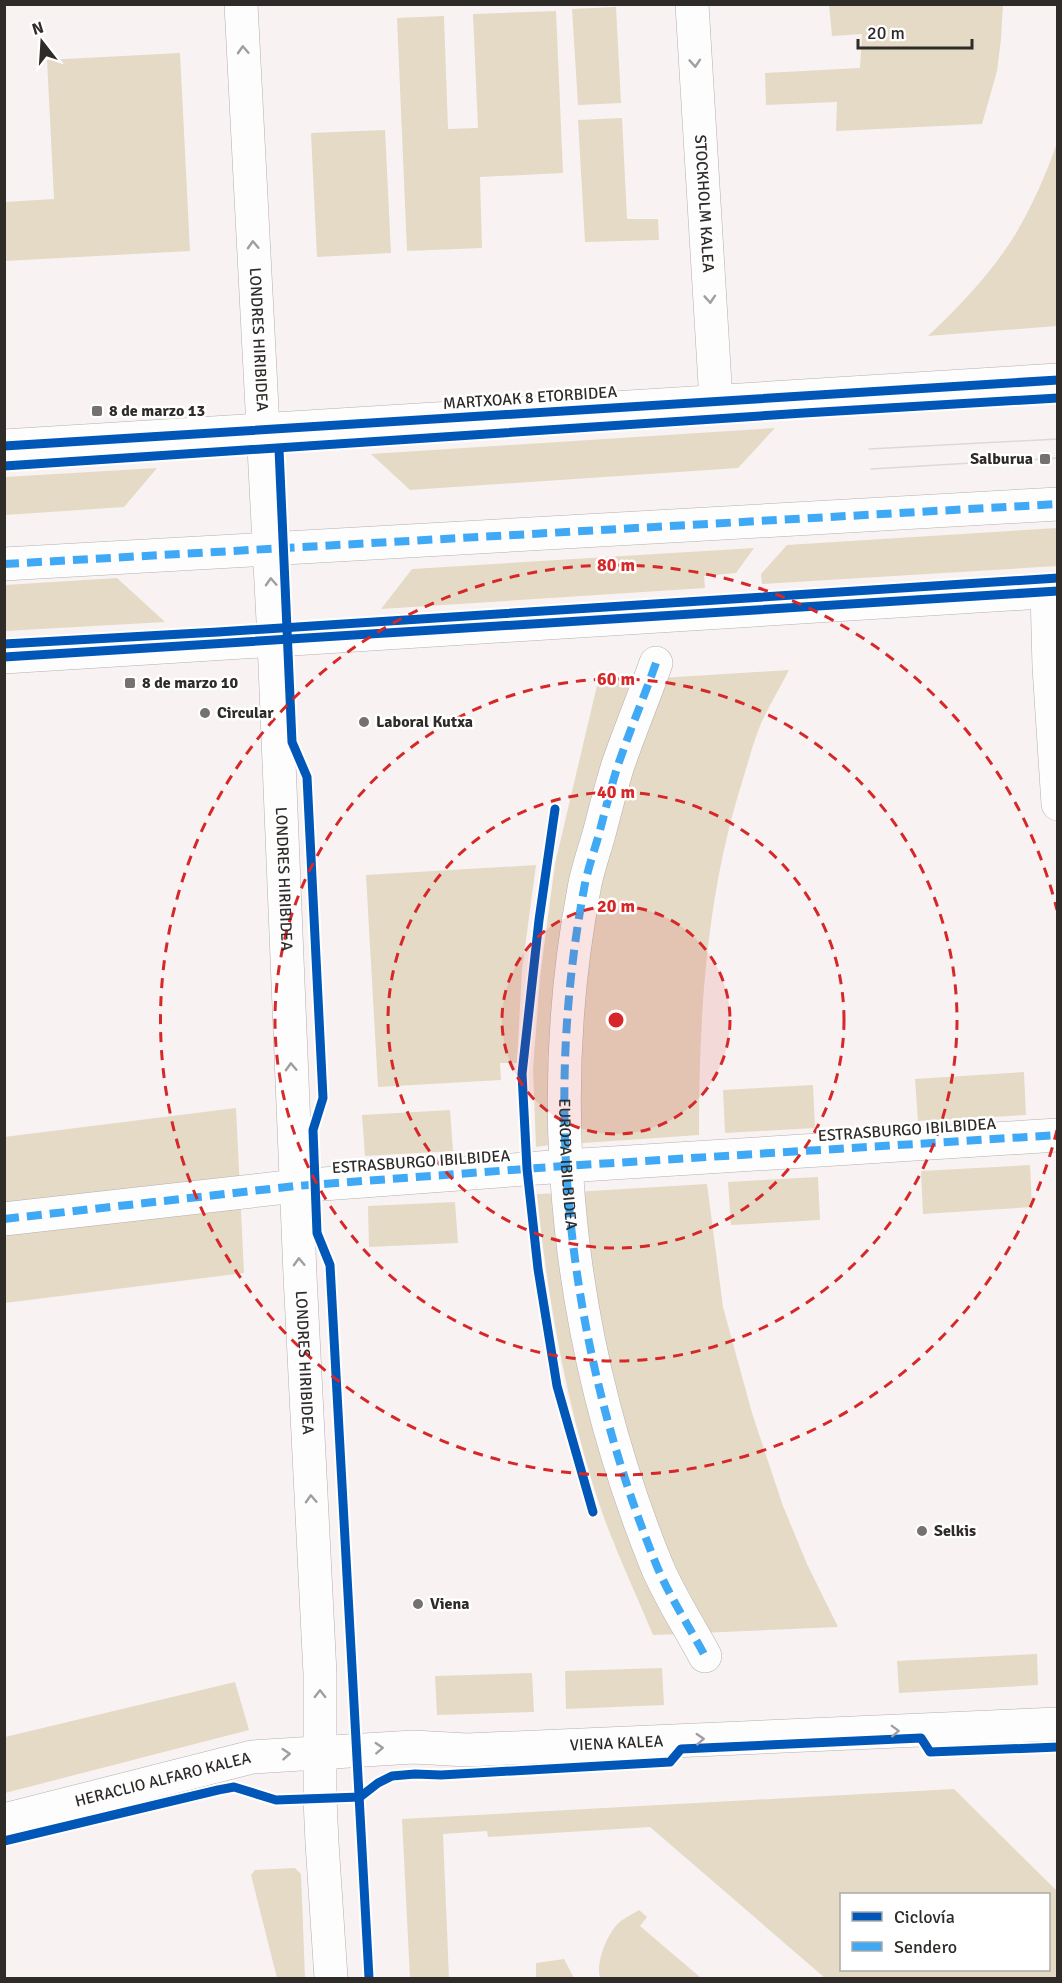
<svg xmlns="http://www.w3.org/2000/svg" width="1062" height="1983" font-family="Signika,sans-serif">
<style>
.green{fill:#e5dac6;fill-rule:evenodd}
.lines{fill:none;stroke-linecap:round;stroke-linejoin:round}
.pedestrian-casing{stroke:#b3afae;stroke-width:34}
.minor-casing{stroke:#b3afae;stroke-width:34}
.tertiary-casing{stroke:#b3afae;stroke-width:34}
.pedestrian{stroke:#fefdfd;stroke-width:33}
.minor{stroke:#fefdfd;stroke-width:33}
.tertiary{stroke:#fefdfd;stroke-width:33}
.tram{stroke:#dbdad8;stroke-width:1.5}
.quiet{stroke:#3fa9f5;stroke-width:8;stroke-dasharray:15 8;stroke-linecap:butt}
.cycleway-casing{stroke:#fff;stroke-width:13}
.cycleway{stroke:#0057b8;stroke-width:9}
.oneway{stroke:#a09e9e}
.ring{fill:none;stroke:#d62828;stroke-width:3;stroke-dasharray:10 8}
.poi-dot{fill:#75716f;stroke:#fff;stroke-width:2}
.labels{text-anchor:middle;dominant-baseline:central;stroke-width:5;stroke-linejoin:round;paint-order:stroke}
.street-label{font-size:16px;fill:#2e2b29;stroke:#fff}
.poi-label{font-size:16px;font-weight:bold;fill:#2e2b29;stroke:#fff;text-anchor:start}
.centre{fill:#d62828;stroke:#fff;stroke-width:3}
.ring-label{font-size:18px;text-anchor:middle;font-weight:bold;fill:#d62828;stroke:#fff;stroke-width:5;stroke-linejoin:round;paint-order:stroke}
</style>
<rect width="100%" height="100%" fill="#f8f3f2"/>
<!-- green -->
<g class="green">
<path d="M829 5H1003L1001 39 997 71 982 124 836 131 837 102 766 105 765 73 860 68 862 34 832 36Z"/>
<path d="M616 7 621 103 578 105 572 9Z"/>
<path d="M556 11 563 173 480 177 482 248 407 251 397 18 444 16 448 129 478 128 473 14Z"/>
<path d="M180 53 190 251 5 261V202L54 199 47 60Z"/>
<path d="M622 118 627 219H658L659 240 585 242 578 120Z"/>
<path d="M385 130 391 253 317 257 311 133Z"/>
<path d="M1057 143V326L928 336C960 306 992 272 1015 235 1032 206 1046 175 1057 143Z"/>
<path d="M775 428 738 468 410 490 371 454Z"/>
<path d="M157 468 124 507 5 515V477Z"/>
<path d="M1057 528V566L762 584 761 574 787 545Z"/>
<path d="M754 548 736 573 704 576 705 588 381 609 412 569Z"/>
<path d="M117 578 165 622 5 631V585Z"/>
<path d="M789 670C779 690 766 710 758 731 752 747 748 763 743 779 706 895 699 1015 699 1135L569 1144 572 1046 603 846 661 678Z"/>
<path d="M644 678 598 795 556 1144 536 1147 533 1069 540 977 555 864 598 681Z"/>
<path d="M536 865 522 970 517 1063H500L501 1080 378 1087 366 875Z"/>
<path d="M1024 1072 1026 1115 918 1121 915 1079Z"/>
<path d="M813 1085 815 1128 725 1133 723 1090Z"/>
<path d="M236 1108 244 1273 5 1303 4 1137Z"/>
<path d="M450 1110 453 1151 365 1156 362 1115Z"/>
<path d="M1030 1165 1032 1207 923 1214 921 1171Z"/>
<path d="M818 1177 820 1220 731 1225 728 1182Z"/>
<path d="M707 1184 723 1307 752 1413 783 1506 807 1564 838 1627 700 1633 633 1478 574 1192Z"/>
<path d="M560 1193 681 1634 653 1635C636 1594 617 1554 602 1512 567 1410 548 1302 537 1194Z"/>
<path d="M455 1202 458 1243 369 1247 368 1206Z"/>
<path d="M1037 1654 1038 1685 899 1693 897 1661Z"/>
<path d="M662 1668 664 1705 566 1709 565 1671Z"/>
<path d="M532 1673 534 1712 437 1715 435 1676Z"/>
<path d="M235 1682 249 1730 5 1793V1737Z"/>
<path d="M954 1789 1057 1891V1978H825L650 1827 488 1837 487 1831 443 1834 449 1978H410L402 1819ZM842 1894H1048V1970H842Z"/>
<path d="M295 1868 301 1874 305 1978H277L251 1875 255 1870Z"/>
<path d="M639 1910 647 1917 640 1926 701 1978H600C596 1963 605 1940 615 1927 620 1920 631 1915 639 1910Z"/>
<path d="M564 1959 574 1978H536V1963Z"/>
</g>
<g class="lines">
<!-- pedestrian casing -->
<g class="pedestrian-casing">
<g id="pedestrian">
<path d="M4 564 1058 504"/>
<path id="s1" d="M656 663C644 697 630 730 618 765 611 787 605 811 599 834 594 852 587 871 584 889 541 1116 570 1351 656 1564 669 1596 689 1626 705 1656"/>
<path d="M4 1219 296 1186 565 1166 1058 1135"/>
</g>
</g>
<!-- minor casing -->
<g class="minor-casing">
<g id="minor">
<path id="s2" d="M241 4 274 640 300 1275 320 1674V1799L322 1843 331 1978"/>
<path id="s3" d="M692 4 716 401"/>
<path d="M1047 591 1049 667 1058 804"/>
<path id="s4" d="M4 1820 252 1757 413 1747 467 1750 1058 1724"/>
</g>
</g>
<!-- tertiary casing -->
<g class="tertiary-casing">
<g id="tertiary">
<path d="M4 446 1058 380"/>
<path d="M4 657 1058 591"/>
</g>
</g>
<!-- pedestrian -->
<use href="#pedestrian" class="pedestrian"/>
<!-- minor -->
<use href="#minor" class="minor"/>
<!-- tertiary -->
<use href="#tertiary" class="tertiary"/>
<!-- tram -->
<g class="tram">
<path d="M869 449 1058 439"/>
<path d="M871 469 1058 458"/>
</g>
<!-- quiet -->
<g class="quiet">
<path d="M4 564 1058 504"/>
<path d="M656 663C644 697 630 730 618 765 611 787 605 811 599 834 594 852 587 871 584 889 541 1116 570 1351 656 1564 669 1596 689 1626 705 1656"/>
<path d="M4 1219 296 1186 565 1166 1058 1135"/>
</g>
<!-- cycleway casing -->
<g class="cycleway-casing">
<g id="cycleway">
<path d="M4 446 1058 380"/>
<path d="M279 449 292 742 307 777 323 1098 313 1130 317 1233 330 1265 369 1978"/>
<path d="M4 466 804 413 1058 398"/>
<path d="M4 644 218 632 1058 578"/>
<path d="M4 657 1058 591"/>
<path d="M555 809 539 920 522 1074 527 1169 538 1269 557 1386 593 1512"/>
<path d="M4 1841 218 1790 234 1787 276 1800 360 1797 378 1783 392 1776 415 1774 441 1775 670 1762 681 1749 921 1738 930 1752 1058 1747"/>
</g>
</g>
<!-- cycleway -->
<use href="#cycleway" class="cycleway"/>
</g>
<!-- one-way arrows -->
<defs><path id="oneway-chevron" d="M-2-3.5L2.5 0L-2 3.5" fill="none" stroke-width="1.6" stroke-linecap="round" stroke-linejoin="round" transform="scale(1.5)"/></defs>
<g class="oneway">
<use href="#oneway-chevron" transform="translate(243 50) rotate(-93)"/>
<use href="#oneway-chevron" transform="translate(695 63) rotate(86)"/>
<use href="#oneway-chevron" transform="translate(253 245) rotate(-93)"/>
<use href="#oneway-chevron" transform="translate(710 299) rotate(86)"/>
<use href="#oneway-chevron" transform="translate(271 582) rotate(-93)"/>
<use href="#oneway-chevron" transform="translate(291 1067) rotate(-92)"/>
<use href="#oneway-chevron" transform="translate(299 1262) rotate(-92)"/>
<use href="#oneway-chevron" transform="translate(311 1499) rotate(-93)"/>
<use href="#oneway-chevron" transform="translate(320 1694) rotate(-90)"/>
<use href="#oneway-chevron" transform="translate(895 1731) rotate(-2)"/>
<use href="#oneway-chevron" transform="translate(700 1739) rotate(-3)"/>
<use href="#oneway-chevron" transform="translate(379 1748) rotate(-3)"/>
<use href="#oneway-chevron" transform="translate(286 1754) rotate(-4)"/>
</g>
<!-- distance rings -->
<circle cx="616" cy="1020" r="114" fill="#d62828" fill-opacity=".12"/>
<g class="ring">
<circle cx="616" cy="1020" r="114"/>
<circle cx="616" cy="1020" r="228"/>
<circle cx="616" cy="1020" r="341"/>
<path d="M1057 1130A455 455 0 1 1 1057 910"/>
</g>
<!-- markers -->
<g class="poi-dot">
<rect x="91" y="405" width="12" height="12" rx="3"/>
<rect x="1039" y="453" width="12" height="12" rx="3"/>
<rect x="124" y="677" width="12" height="12" rx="3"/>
<circle cx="205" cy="713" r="6"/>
<circle cx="364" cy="722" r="6"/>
<circle cx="922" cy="1531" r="6"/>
<circle cx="418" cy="1604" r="6"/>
</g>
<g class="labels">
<!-- street labels -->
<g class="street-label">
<text stroke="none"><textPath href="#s3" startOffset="200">STOCKHOLM KALEA</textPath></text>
<text stroke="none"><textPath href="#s2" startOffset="336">LONDRES HIRIBIDEA</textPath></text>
<text transform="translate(530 398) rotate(-4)">MARTXOAK 8 ETORBIDEA</text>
<text stroke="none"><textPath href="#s2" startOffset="876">LONDRES HIRIBIDEA</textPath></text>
<text transform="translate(907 1130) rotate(-4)">ESTRASBURGO IBILBIDEA</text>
<text transform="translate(421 1162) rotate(-4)">ESTRASBURGO IBILBIDEA</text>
<text stroke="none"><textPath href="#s1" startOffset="514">EUROPA IBILBIDEA</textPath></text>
<text stroke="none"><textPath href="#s2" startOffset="1360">LONDRES HIRIBIDEA</textPath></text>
<text stroke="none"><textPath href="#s4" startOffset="621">VIENA KALEA</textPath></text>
<text stroke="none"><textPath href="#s4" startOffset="164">HERACLIO ALFARO KALEA</textPath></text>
</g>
<!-- poi labels -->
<g class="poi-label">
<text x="109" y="411">8 de marzo 13</text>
<text x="1033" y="459" text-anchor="end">Salburua</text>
<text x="142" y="683">8 de marzo 10</text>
<text x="217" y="713">Circular</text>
<text x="376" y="722">Laboral Kutxa</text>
<text x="934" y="1531">Selkis</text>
<text x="430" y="1604">Viena</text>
</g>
</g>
<circle cx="616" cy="1020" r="9" class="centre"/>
<g class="ring-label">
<text x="616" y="571">80 m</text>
<text x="616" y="685">60 m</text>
<text x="616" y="798">40 m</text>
<text x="616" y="912">20 m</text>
</g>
<!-- border -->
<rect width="1062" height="1983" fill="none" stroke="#2e2b29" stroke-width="12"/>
<!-- legend -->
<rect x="840" y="1893" width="210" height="78" fill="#ffffff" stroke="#abaaa9" stroke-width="1.5"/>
<rect x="852" y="1912" width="30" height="9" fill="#0057b8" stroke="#abaaa9" stroke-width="1.5"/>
<text x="894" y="1923" font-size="18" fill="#2e2b29">Ciclovía</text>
<rect x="852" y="1942" width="30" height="9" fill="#3fa9f5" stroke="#abaaa9" stroke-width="1.5"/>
<text x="894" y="1953" font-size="18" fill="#2e2b29">Sendero</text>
<!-- north arrow -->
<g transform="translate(42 42) rotate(343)" stroke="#ffffff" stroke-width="4.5" paint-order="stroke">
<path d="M0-4.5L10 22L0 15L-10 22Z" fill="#2e2b29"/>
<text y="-9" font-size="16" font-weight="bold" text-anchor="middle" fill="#2e2b29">N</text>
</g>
<!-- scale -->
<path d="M858 39v9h114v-9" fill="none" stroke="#2e2b29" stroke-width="3"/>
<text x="867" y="39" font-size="18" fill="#2e2b29" stroke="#ffffff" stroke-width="4.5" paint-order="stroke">20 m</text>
</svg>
